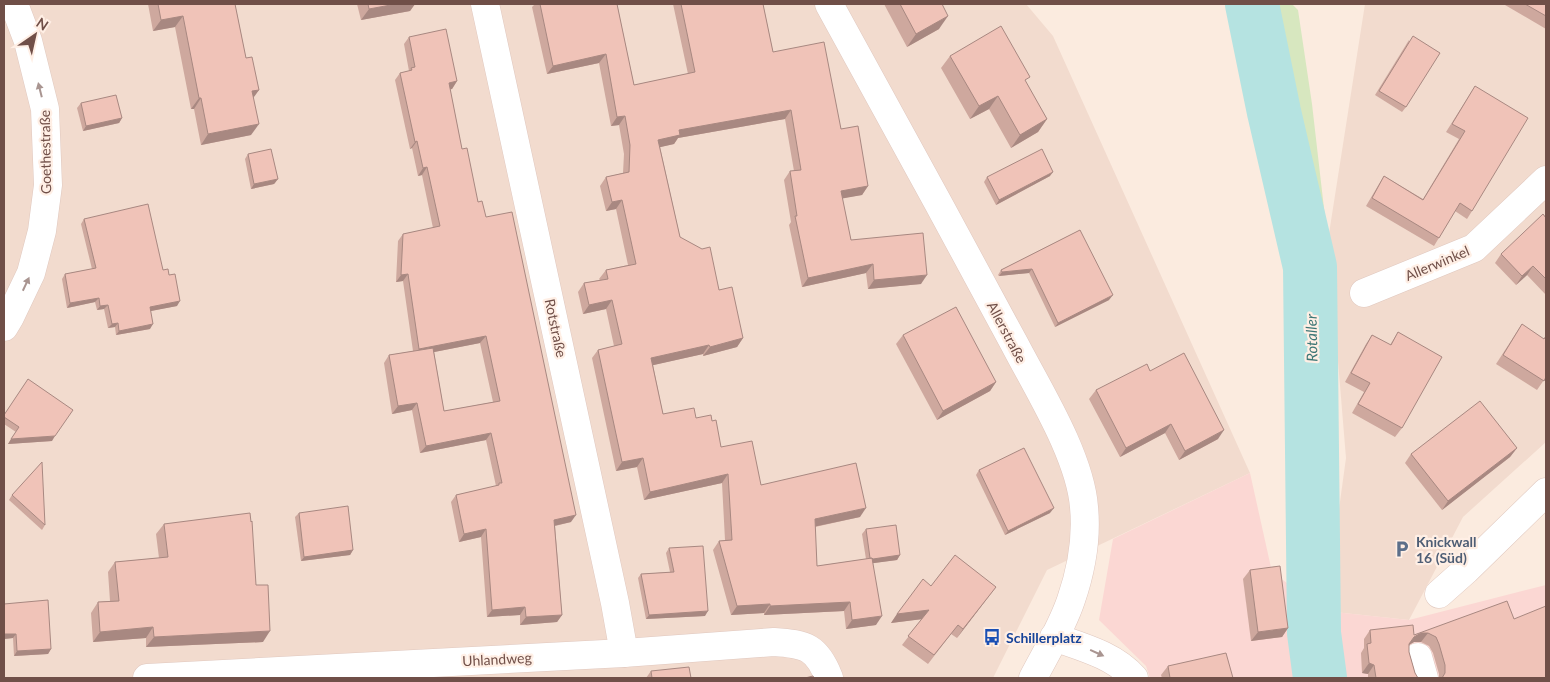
<svg xmlns="http://www.w3.org/2000/svg" width="1550" height="682" font-family="Lato,sans-serif">
<style>
.residential{fill:#f2dbce}
.commercial{fill:#fbd7d3}
.green{fill:#d7e7bf}
.lines{fill:none;stroke-linecap:round;stroke-linejoin:round}
.river{stroke:#b5e3e1;stroke-width:54}
.minor-casing{stroke:#e0c8bf;stroke-width:29}
.minor{stroke:#fff;stroke-width:28}
.wall{fill:#cea89e;fill-rule:evenodd}
.shaded-wall{fill:#a88881}
.building{fill:#f0c3b8;stroke:#a88881}
.oneway{fill:#a99591}
.labels{text-anchor:middle;dominant-baseline:central;stroke-width:4.5;stroke-linejoin:round;paint-order:stroke}
.street-label{font-size:14px;fill:#704f48;stroke:#ffefe5}
.service-label{font-size:14px;font-weight:bold;fill:#4e5e75;stroke:#ffefe5;text-anchor:start}
.transit-label{font-size:14px;font-weight:bold;fill:#164399;stroke:#ffefe5;text-anchor:start}
.water-label{font-size:15px;font-style:italic;fill:#3c7675;stroke:#ffefe5}
</style>
<rect width="100%" height="100%" fill="#fbebdf"/>
<!-- residential -->
<g class="residential">
<path d="M4 4H1026L1053 36 1250 473 1047 570 993 678H4Z"/>
<path d="M1365 4H1546V442L1463 517 1409 620 1325 611 1346 458 1328 240Z"/>
</g>
<!-- commercial -->
<path class="commercial" d="M1250 473 1272 572 1325 611 1409 620 1546 585V678H1150L1146 666 1099 620 1113 539Z"/>
<!-- green -->
<path class="green" d="M1228 4H1292L1298 10 1312 104 1335 304 1336 504 1328 645 1334 678H1299L1295 647 1289 296 1248 50Z"/>
<g class="lines">
<!-- river -->
<path class="river" d="M1252 4 1274 112 1310 267 1314 633 1320 678"/>
<!-- minor casing -->
<g class="minor-casing">
<g id="minor">
<path d="M485 4 615 603 624 653"/>
<path d="M829 4C891 117 954 231 1015 345 1039 391 1080 456 1084 507 1087 538 1081 571 1071 600 1062 627 1046 653 1033 678"/>
<path d="M1364 293 1474 248 1546 180"/>
<path d="M4 327 10 317 31 273 42 231 48 185 45 109 28 41 14 4"/>
<path d="M1439 594 1466 570 1546 492"/>
<path d="M1054 637C1082 647 1114 655 1134 678"/>
<path d="M1418 657 1424 678"/>
<path d="M147 678 624 653 774 642C806 644 817 647 829 678"/>
</g>
</g>
<!-- minor -->
<use href="#minor" class="minor"/>
</g>
<!-- wall -->
<g class="wall">
<path d="M148 4H235L246 58 259 90 253 97 251 135 201 145 194 109H191L175 27 153 31Z"/>
<path d="M357 4H415L410 11 361 20Z"/>
<path d="M535 4H617L634 85 688 74 673 4H763L773 52 841 129 868 186 862 195 842 198 851 240 921 284 868 289 866 273 802 287 789 225 791 222 784 180 790 171H794L785 119 678 138 674 144 660 147 680 237 719 290 743 338 737 347 703 356V354L653 365 663 414 696 418 712 421 721 447 761 485 860 517 815 527 817 566 866 559 862 534 866 529 900 555 897 560 873 563 876 625 846 629 844 611 764 615V613L731 615 713 550 719 541 725 540 722 483 644 500 637 467 616 471 592 358 598 350 614 346 606 309 583 314 578 292 584 283 600 280 599 279 606 270 628 265 616 209 606 211 600 186 606 177 623 173 624 154 619 125 611 126 599 63 547 74 532 7Z"/>
<path d="M884 4H942L939 29 907 47Z"/>
<path d="M1506 4H1546V29L1505 5Z"/>
<path d="M409 37 457 81 452 89H450L462 149 478 202 486 217 571 522 555 526 562 615 557 622 520 625V615L487 617 481 537 459 542 451 502 456 495 496 486 486 440 420 453 412 410 392 414 384 363 389 355 413 351 403 281 396 282 398 241 403 234 433 228 422 175 418 176 412 148 410 149 395 80 400 73 409 71 404 44ZM480 343 493 402 444 411 434 352Z"/>
<path d="M1409 40 1406 107 1402 112 1375 95Z"/>
<path d="M950 56 1026 83 1047 119 1038 132 1011 148 989 109 970 119 941 68Z"/>
<path d="M1475 86 1472 211 1467 219 1455 211 1434 246 1366 206 1379 184 1384 176 1423 199 1459 139 1446 132Z"/>
<path d="M81 103 122 118 119 123 83 131 77 108Z"/>
<path d="M248 154 278 179 274 184 251 189 245 159Z"/>
<path d="M1050 176 996 205 984 182 987 177Z"/>
<path d="M1546 218V295L1527 275 1516 285 1495 263 1501 254Z"/>
<path d="M84 219 163 270 177 306 150 311V329L116 335 115 327 108 328 104 309 97 310 95 302 67 308 62 279 65 274 92 269 81 224Z"/>
<path d="M1080 230 1109 300 1055 327 1029 273 999 276 998 275 1001 270Z"/>
<path d="M1522 324 1546 377 1537 390 1496 364Z"/>
<path d="M1398 332 1402 428 1395 437 1352 413 1364 392 1345 382 1366 344 1372 335 1390 345Z"/>
<path d="M903 335 996 382 990 391 937 420 896 344Z"/>
<path d="M1150 371 1218 439 1179 460 1165 433 1120 457 1089 399 1096 390Z"/>
<path d="M4 414 52 441 8 444 16 432 4 424Z"/>
<path d="M1517 448 1510 457 1442 510 1405 463 1411 454Z"/>
<path d="M979 470 1050 513 1005 535 976 475Z"/>
<path d="M12 495 45 525 42 530 9 500Z"/>
<path d="M299 513 353 550 350 555 301 561 295 517Z"/>
<path d="M164 524 256 585 263 642 146 647V638L93 642 91 613 98 602 110 601 108 572 115 562 159 558 156 534Z"/>
<path d="M669 548 705 616 646 619 638 578 641 574 670 572 666 553Z"/>
<path d="M1250 570 1288 628 1282 637 1251 641 1243 579Z"/>
<path d="M931 586 996 587 957 638 951 634 928 664 902 645 922 619 891 623 897 614Z"/>
<path d="M4 604 51 649 48 654 14 656 13 638 4 639Z"/>
<path d="M1514 619 1546 678H1439V674L1433 653 1429 646 1421 642H1414L1409 645V652L1415 673 1418 678H1368V674L1362 673 1361 653 1364 648V639L1370 630 1414 635Z"/>
<path d="M1168 666 1233 678H1162L1161 675Z"/>
<path d="M651 671 691 678H646Z"/>
</g>
<!-- shaded-wall -->
<g class="shaded-wall">
<path d="M396 4H415L410 11 361 20 369 9Z"/>
<path d="M183 16 175 27 153 31 161 20Z"/>
<path d="M948 16 939 29 907 47 916 34Z"/>
<path d="M606 54 599 63 547 74 553 66Z"/>
<path d="M457 81 452 89 444 91 449 83Z"/>
<path d="M259 90 251 101 252 91Z"/>
<path d="M998 96 989 109 970 119 979 106Z"/>
<path d="M199 98H201L194 109H191Z"/>
<path d="M791 110 785 119 678 138 674 144 652 149 658 140 679 130Z"/>
<path d="M625 116 619 125 611 126 617 117Z"/>
<path d="M122 118 119 123 83 131 86 126Z"/>
<path d="M1047 119 1038 132 1011 148 1020 135Z"/>
<path d="M259 124 251 135 201 145 208 134Z"/>
<path d="M417 141 412 148 410 149 415 142Z"/>
<path d="M427 167 422 175 418 176 423 168Z"/>
<path d="M1053 172 1050 176 996 205 999 200Z"/>
<path d="M278 179 274 184 251 189 254 184Z"/>
<path d="M868 186 862 195 834 200 841 191Z"/>
<path d="M622 200 616 209 606 211 612 202Z"/>
<path d="M873 264 866 273 802 287 808 278Z"/>
<path d="M1533 266 1527 275 1516 285 1522 276Z"/>
<path d="M1032 269 1029 273 999 276 1002 272Z"/>
<path d="M408 274 403 281 396 282 401 275Z"/>
<path d="M927 275 921 284 868 289 874 280Z"/>
<path d="M1113 295 1109 300 1055 327 1058 323Z"/>
<path d="M99 298 95 302 67 308 70 303Z"/>
<path d="M612 300 606 309 583 314 589 305Z"/>
<path d="M180 301 177 306 146 312 150 307Z"/>
<path d="M108 305 104 309 97 310 100 306Z"/>
<path d="M118 323 115 327 108 328 112 324Z"/>
<path d="M153 324 150 329 116 335 119 331Z"/>
<path d="M486 336 480 343 414 356 419 349Z"/>
<path d="M743 338 737 347 703 356 710 347Z"/>
<path d="M709 345 703 354 645 367 651 358Z"/>
<path d="M996 382 990 391 937 420 943 411Z"/>
<path d="M417 403 412 410 392 414 398 406Z"/>
<path d="M1171 424 1165 433 1120 457 1126 448Z"/>
<path d="M1224 430 1218 439 1179 460 1185 451Z"/>
<path d="M491 433 486 440 420 453 426 446Z"/>
<path d="M55 436 52 441 8 444 11 439Z"/>
<path d="M1517 448 1510 457 1442 510 1448 501Z"/>
<path d="M643 458 637 467 616 471 622 462Z"/>
<path d="M728 474 722 483 644 500 650 492Z"/>
<path d="M866 508 860 517 808 528 815 519Z"/>
<path d="M1054 508 1050 513 1005 535 1008 531Z"/>
<path d="M576 515 571 522 549 527 554 520Z"/>
<path d="M486 529 481 537 459 542 464 534Z"/>
<path d="M353 550 350 555 301 561 304 557Z"/>
<path d="M900 555 897 560 867 564 870 559Z"/>
<path d="M996 587 989 596 957 638 963 629Z"/>
<path d="M850 602 844 611 764 615 770 606Z"/>
<path d="M770 604 764 613 731 615 737 606Z"/>
<path d="M525 607 520 615 487 617 492 610Z"/>
<path d="M929 610 923 619 891 623 897 614Z"/>
<path d="M708 611 705 616 646 619 649 615Z"/>
<path d="M562 615 557 622 520 625 526 617Z"/>
<path d="M882 616 876 625 846 629 852 620Z"/>
<path d="M153 627 146 638 93 642 100 632Z"/>
<path d="M1288 628 1282 637 1251 641 1258 632Z"/>
<path d="M270 631 263 642 146 647 154 637Z"/>
<path d="M1421 633H1428L1421 642H1414L1407 646 1414 637Z"/>
<path d="M4 634H16L13 638 4 639Z"/>
<path d="M51 649 48 654 14 656 17 651Z"/>
<path d="M1369 663 1374 665 1368 674 1362 673Z"/>
</g>
<!-- building -->
<g class="building">
<path d="M158 4H235L246 58 252 57 259 90 252 91 259 124 208 134 201 98H199L183 16 161 20Z"/>
<path d="M368 4H396L369 9Z"/>
<path d="M540 4H617L634 85 695 72 681 4H763L773 52 824 42 841 129 858 126 868 186 841 191 851 240 923 233 927 275 874 280 873 264 808 278 795 216H797L790 171 801 170 791 110 679 130 680 135 658 140 680 237 702 249 710 247 719 290 732 287 743 338 710 347 709 345 651 358 663 414 694 408 696 418 711 415 712 421 716 420 721 447 752 441 761 485 856 463 866 508 815 519 817 566 872 558 882 616 852 620 850 602 770 606V604L737 606 719 541 732 540 728 474 650 492 643 458 622 462 598 350 622 344 612 300 589 305 584 283 608 279 606 270 636 264 622 200 612 202 606 177 629 172 630 145 625 116 617 117 606 54 553 66Z"/>
<path d="M900 4H942L948 16 916 34Z"/>
<path d="M1525 4H1546V16Z"/>
<path d="M1001 26 1030 77 1025 80 1047 119 1020 135 998 96 979 106 950 56Z"/>
<path d="M446 29 457 81 449 83 462 149 467 148 478 202 482 201 486 217 512 212 576 515 554 520 562 615 526 617 525 607 492 610 486 529 464 534 456 495 499 485V483H502L491 433 426 446 417 403 398 406 389 355 433 348 444 411 500 401 486 336 419 349 408 274 401 275 403 234 440 226 427 167 423 168 417 141 415 142 400 73 412 70 411 68 415 67 409 37Z"/>
<path d="M1413 36 1440 53 1406 107 1379 91Z"/>
<path d="M1475 86 1528 118 1472 211 1460 203 1439 238 1372 198 1384 176 1423 200 1465 131 1452 124Z"/>
<path d="M116 95 122 118 86 126 81 103Z"/>
<path d="M271 149 278 179 254 184 248 154Z"/>
<path d="M1042 149 1053 172 999 200 987 177Z"/>
<path d="M148 204 163 270 168 269 169 275 175 274 180 301 150 307 153 324 119 331 118 323 112 324 108 305 100 306 99 298 70 303 65 274 96 268 84 219Z"/>
<path d="M1543 214 1546 218V279L1533 266 1522 276 1501 254Z"/>
<path d="M1080 230 1113 295 1058 323 1032 269 1002 272 1001 270Z"/>
<path d="M956 307 996 382 943 411 903 335Z"/>
<path d="M1522 324 1544 339 1546 336V377L1544 381 1503 355Z"/>
<path d="M1398 332 1442 357 1402 428 1358 404 1370 383 1351 373 1372 335 1391 345Z"/>
<path d="M1184 353 1224 430 1185 451 1171 424 1126 448 1096 390 1147 364 1150 371Z"/>
<path d="M28 379 73 410 55 436 11 439 19 427 4 417V415Z"/>
<path d="M1480 401 1517 448 1448 501 1411 454Z"/>
<path d="M1024 448 1054 508 1008 531 979 470Z"/>
<path d="M42 462 45 525 12 495Z"/>
<path d="M348 506 353 550 304 557 299 513Z"/>
<path d="M250 513 251 522 252 521 256 585H268L270 631 154 637 153 627 100 632 98 602 119 601 115 562 168 557 164 524Z"/>
<path d="M896 525 900 555 873 559 872 558H870L866 529Z"/>
<path d="M703 546 708 611 649 615 641 574 674 572 669 548Z"/>
<path d="M955 555 996 587 963 629 958 625 934 655 908 636 929 610 897 614 923 579 931 586Z"/>
<path d="M1280 566 1288 628 1258 632 1250 570Z"/>
<path d="M48 600 51 649 17 651 16 634H4V604Z"/>
<path d="M1507 601 1514 619 1546 606V678H1442L1445 673V665L1439 644 1436 637 1428 633H1421L1414 637 1409 644V652L1415 673 1418 678H1376L1374 665 1369 663 1367 644 1371 643 1370 630 1413 625 1414 635Z"/>
<path d="M1226 653 1233 678H1170L1168 666Z"/>
<path d="M689 667 691 678H652L651 671Z"/>
<path d="M813 676 814 678H805Z"/>
</g>
<!-- one-way arrows -->
<defs><path id="oneway-solid" d="M-6-.8H1V-3.2L6.5 0L1 3.2V.8H-6Z" transform="scale(1.25)"/></defs>
<g class="oneway">
<use href="#oneway-solid" transform="translate(40 90) rotate(-104)"/>
<use href="#oneway-solid" transform="translate(26 284) rotate(-65)"/>
<use href="#oneway-solid" transform="translate(1097 653) rotate(24)"/>
</g>
<!-- icons -->
<defs>
<g id="parking-bare" transform="scale(1.35)"><path d="M-3.5-5.5H1a3.5 3.5 0 0 1 0 7H-1V5.5H-3.5ZM-1-3.4V-.6H.8a1.4 1.4 0 0 0 0-2.8Z" fill="#5c6f8a" stroke="#ffefe5" stroke-width="2.5" paint-order="stroke"/></g>
<g id="bus-bare" transform="scale(1.35)"><path d="M-5-6H5V4H4V6H2V4H-2V6H-4V4H-5ZM-3.5-4V0h7V-4ZM-3.5 1.2v1.5H-2V1.2ZM2 1.2v1.5H3.5V1.2Z" fill="#1a4fb4" stroke="#ffefe5" stroke-width="2.5" paint-order="stroke"/></g>
</defs>
<g fill-rule="evenodd">
<use href="#parking-bare" x="1402" y="549"/>
<use href="#bus-bare" x="992" y="637"/>
</g>
<g class="labels">
<!-- street labels -->
<g class="street-label">
<text transform="translate(45 152) rotate(-91)">Goethestraße</text>
<text transform="translate(1437 263) rotate(-23)">Allerwinkel</text>
<text transform="translate(556 328) rotate(78)">Rotstraße</text>
<text transform="translate(1007 332) rotate(62)">Allerstraße</text>
<text transform="translate(497 659) rotate(-3)">Uhlandweg</text>
</g>
<!-- service labels -->
<g class="service-label">
<text x="1416" y="541">Knickwall<tspan x="1416" dy="16">16 (Süd)</tspan></text>
</g>
<!-- transit labels -->
<g class="transit-label">
<text x="1006" y="637">Schillerplatz</text>
</g>
<!-- water labels -->
<g class="water-label">
<text transform="translate(1311 338) rotate(-91)">Rotaller</text>
</g>
</g>
<!-- border -->
<rect width="1550" height="682" fill="none" stroke="#704f48" stroke-width="10"/>
<!-- north arrow -->
<g transform="translate(35 35) rotate(34)" stroke="#ffefe5" stroke-width="4" paint-order="stroke">
<path d="M0-4L9 19L0 12L-9 19Z" fill="#704f48"/>
<text y="-8" font-size="14" font-weight="bold" text-anchor="middle" fill="#704f48">N</text>
</g>
</svg>
